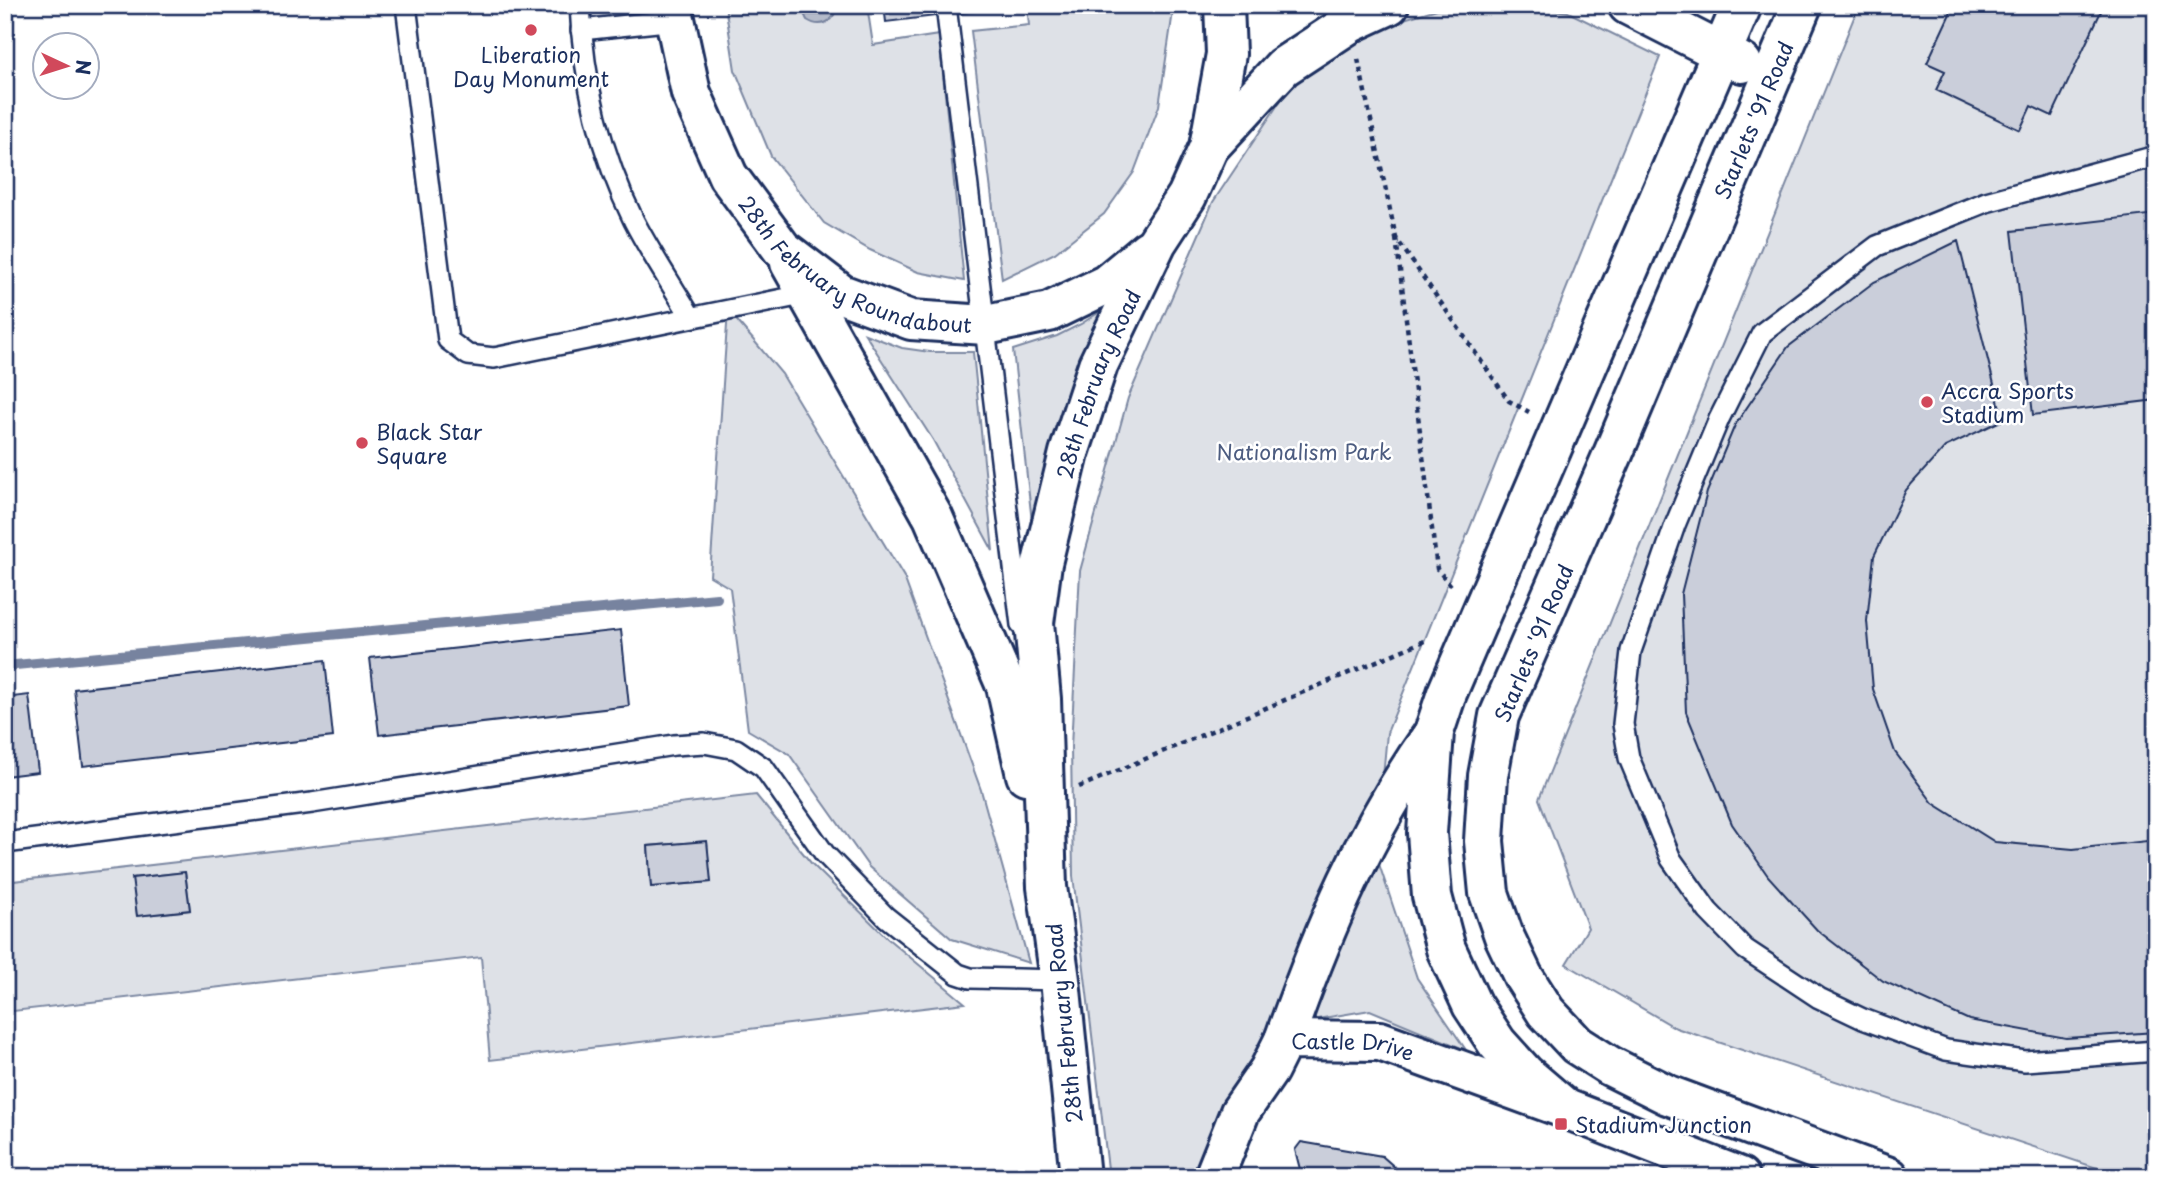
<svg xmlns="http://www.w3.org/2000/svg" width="2161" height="1182" font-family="'Playpen Sans',sans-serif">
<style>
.green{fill:#dee1e7;stroke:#7c88a2;stroke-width:2;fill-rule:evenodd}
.water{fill:#b5bbca;stroke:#77839f;stroke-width:2}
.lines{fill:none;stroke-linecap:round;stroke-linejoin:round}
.stream{stroke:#77839f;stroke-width:10}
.building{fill:#caceda;stroke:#1b2f5e;stroke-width:2}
.service-casing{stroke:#1b2f5e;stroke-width:24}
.minor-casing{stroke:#1b2f5e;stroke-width:44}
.secondary-casing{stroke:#1b2f5e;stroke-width:44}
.primary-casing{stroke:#1b2f5e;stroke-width:44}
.path{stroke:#1b2f5e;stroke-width:4.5;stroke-dasharray:5 5;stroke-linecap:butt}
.service{stroke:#fff;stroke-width:19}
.minor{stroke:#fff;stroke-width:38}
.secondary{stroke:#fff;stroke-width:38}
.primary{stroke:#fff;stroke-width:38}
.poi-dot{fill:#d1495b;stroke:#fff;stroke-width:2.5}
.labels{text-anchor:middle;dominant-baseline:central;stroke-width:5;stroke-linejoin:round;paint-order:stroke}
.poi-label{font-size:21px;fill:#1b2f5e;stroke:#fff;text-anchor:start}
.street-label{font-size:21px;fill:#1b2f5e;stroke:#fff}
.park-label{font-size:21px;fill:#4c5c80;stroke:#fff}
</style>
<rect width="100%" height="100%" fill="#fff"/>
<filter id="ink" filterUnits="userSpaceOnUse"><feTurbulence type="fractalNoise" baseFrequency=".0143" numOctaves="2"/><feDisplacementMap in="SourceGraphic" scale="14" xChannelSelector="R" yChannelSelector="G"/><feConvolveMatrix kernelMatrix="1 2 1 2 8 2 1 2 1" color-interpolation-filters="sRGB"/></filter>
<g filter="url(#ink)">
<!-- green -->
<g class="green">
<path d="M725 5H800V9L837 10V5H867L873 45 939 35 964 281 918 272 870 250 824 223 771 156 735 70Z"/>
<path d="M1027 5H1174L1159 106 1134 172 1104 214 1055 253 1002 279 971 31 1029 25Z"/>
<path d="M1450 5H1519L1568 12 1660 57 1387 733 1376 855 1417 978 1466 1050 1370 1010 1283 1025 1196 1177H1109L1073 876 1071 747 1080 571 1128 398 1213 202 1289 88 1374 28Z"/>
<path d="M1859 5H2156V1177H2124L1676 1028 1566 964 1588 928 1539 799Z"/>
<path d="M1112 304 1035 549 1013 350 1057 336 1081 324Z"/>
<path d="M728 310 782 374 904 577 981 790 1029 963 952 939 869 867 789 754 748 730 730 588 710 576Z"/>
<path d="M865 334 902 348 930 352H973L993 551 933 440Z"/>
<path d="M756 795 811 863 887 938 965 1003 490 1060 481 957 5 1012V882ZM707 841 710 882 651 887 648 846ZM185 872 190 910 137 916 133 878Z"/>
</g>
<!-- water -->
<path class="water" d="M800 5H837C835 22 821 29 807 20Z"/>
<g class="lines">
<!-- stream -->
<path class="stream" d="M5 666 717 598"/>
</g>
<!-- building -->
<g class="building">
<path d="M884 5H1010V7L886 22Z"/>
<path d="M1954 5H2104L2052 116 2031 106 2020 130 1936 90 1945 71 1927 63Z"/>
<path d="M2156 214V400L2033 415 2012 231Z"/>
<path d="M1958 241 2003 420 1945 447 1906 490 1874 556 1867 621 1873 689 1895 752 1933 803 1995 842 2073 849 2156 840V1032L2066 1038 1969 1020 1883 981 1817 930 1768 876 1732 824 1686 712 1681 594 1707 492 1735 425 1788 347 1874 282Z"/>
<path d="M621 630 629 706 379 735 370 658Z"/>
<path d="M325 660 333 737 83 766 74 689Z"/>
<path d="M29 695 38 772 5 776V698Z"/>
<path d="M707 841 711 882 651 887 648 846Z"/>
<path d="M185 872 190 910 137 916 132 878Z"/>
<path d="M1301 1142 1382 1156 1406 1177H1302L1295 1150Z"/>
</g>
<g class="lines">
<!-- service casing -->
<g class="service-casing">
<g id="service">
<path d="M406 5 448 340 468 355 494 358 807 294"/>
<path d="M580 5C583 80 601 154 634 221 651 254 672 285 691 317"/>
<path d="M947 14 1021 625"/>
<path d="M581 30 676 20"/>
<path d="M2156 156 1986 202 1877 246 1762 333 1719 419 1675 525 1631 651 1623 724 1629 758 1671 859 1708 911 1745 949 1819 998 1863 1019 1946 1050 2025 1061 2156 1051"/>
<path d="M5 843 312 803 674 745 704 743 736 749 764 768 824 853 886 917 958 974 970 978 1060 980"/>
</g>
</g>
<!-- minor casing -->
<g class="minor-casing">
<g id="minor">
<path id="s1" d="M1214 1177 1240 1112 1269 1070 1284 1040 1380 1041 1564 1108"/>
</g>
</g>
<!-- secondary casing -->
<g class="secondary-casing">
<g id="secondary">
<path d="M1628 5 1742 63"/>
<path d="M1802 5 1613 454 1499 716 1488 776 1484 841 1489 893 1504 936 1523 976 1546 1012 1577 1045 1610 1066 1668 1095 1889 1177"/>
<path d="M1209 147 1283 67 1350 23 1389 5"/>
<path d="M1284 1040C1323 930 1365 830 1433 734"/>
<path d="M1740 1177 1566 1109 1525 1074 1497 1043 1472 1005 1446 949 1432 896 1427 833 1434 732 1447 693 1742 5"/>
</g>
</g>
<!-- primary casing -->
<g class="primary-casing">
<g id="primary">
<path id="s2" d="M672 5 691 93 728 176 782 249 841 294 911 320 986 325 1049 312 1107 284 1148 250"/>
<path d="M790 263 933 517 1006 686 1026 775"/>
<path id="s3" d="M1080 1177 1060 980 1047 887 1041 699 1034 623 1042 563 1069 453 1098 365 1157 242 1187 196 1209 147 1226 54 1224 5"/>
</g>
</g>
<!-- path -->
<g class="path">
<path d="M1358 59 1396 238 1509 401 1529 412"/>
<path d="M1396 238 1437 569 1454 589"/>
<path d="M1079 787 1429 639"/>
</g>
<!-- service -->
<use href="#service" class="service"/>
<!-- minor -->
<use href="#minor" class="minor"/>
<!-- secondary -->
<use href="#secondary" class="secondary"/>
<!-- primary -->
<use href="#primary" class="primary"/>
</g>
</g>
<!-- markers -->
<g class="poi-dot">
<circle cx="531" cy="30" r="7"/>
<circle cx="1927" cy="402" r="7"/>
<circle cx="362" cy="443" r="7"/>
<rect x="1554" y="1117" width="14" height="14" rx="3.5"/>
</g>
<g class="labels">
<!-- poi labels -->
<g class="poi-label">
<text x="531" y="54" text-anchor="middle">Liberation<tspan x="531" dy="24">Day Monument</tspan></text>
<text x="1941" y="390">Accra Sports<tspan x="1941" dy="24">Stadium</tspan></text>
<text x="376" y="431">Black Star<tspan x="376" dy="24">Square</tspan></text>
<text x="1575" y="1124">Stadium Junction</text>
</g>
<!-- street labels -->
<g class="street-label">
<text transform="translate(1753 120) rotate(-67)">Starlets '91 Road</text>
<text stroke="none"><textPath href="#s2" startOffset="345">28th February Roundabout</textPath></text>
<text stroke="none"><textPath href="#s3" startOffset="805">28th February Road</textPath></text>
<text transform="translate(1533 643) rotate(-67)">Starlets '91 Road</text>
<text transform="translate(1063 1023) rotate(-96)">28th February Road</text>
<text stroke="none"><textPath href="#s1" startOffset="224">Castle Drive</textPath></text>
</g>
<!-- park labels -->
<g class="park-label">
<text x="1304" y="451">Nationalism Park</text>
</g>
</g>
<!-- margin -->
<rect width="2161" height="1182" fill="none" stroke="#fff" stroke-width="28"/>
<rect x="14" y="14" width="2133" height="1154" fill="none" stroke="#1b2f5e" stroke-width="2.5" filter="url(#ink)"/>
<!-- north arrow -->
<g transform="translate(66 66) rotate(94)"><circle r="33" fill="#ffffff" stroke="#a4acbf" stroke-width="2"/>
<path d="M0-5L12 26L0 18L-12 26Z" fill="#d1495b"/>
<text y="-10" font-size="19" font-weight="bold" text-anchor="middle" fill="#1b2f5e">N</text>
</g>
</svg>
